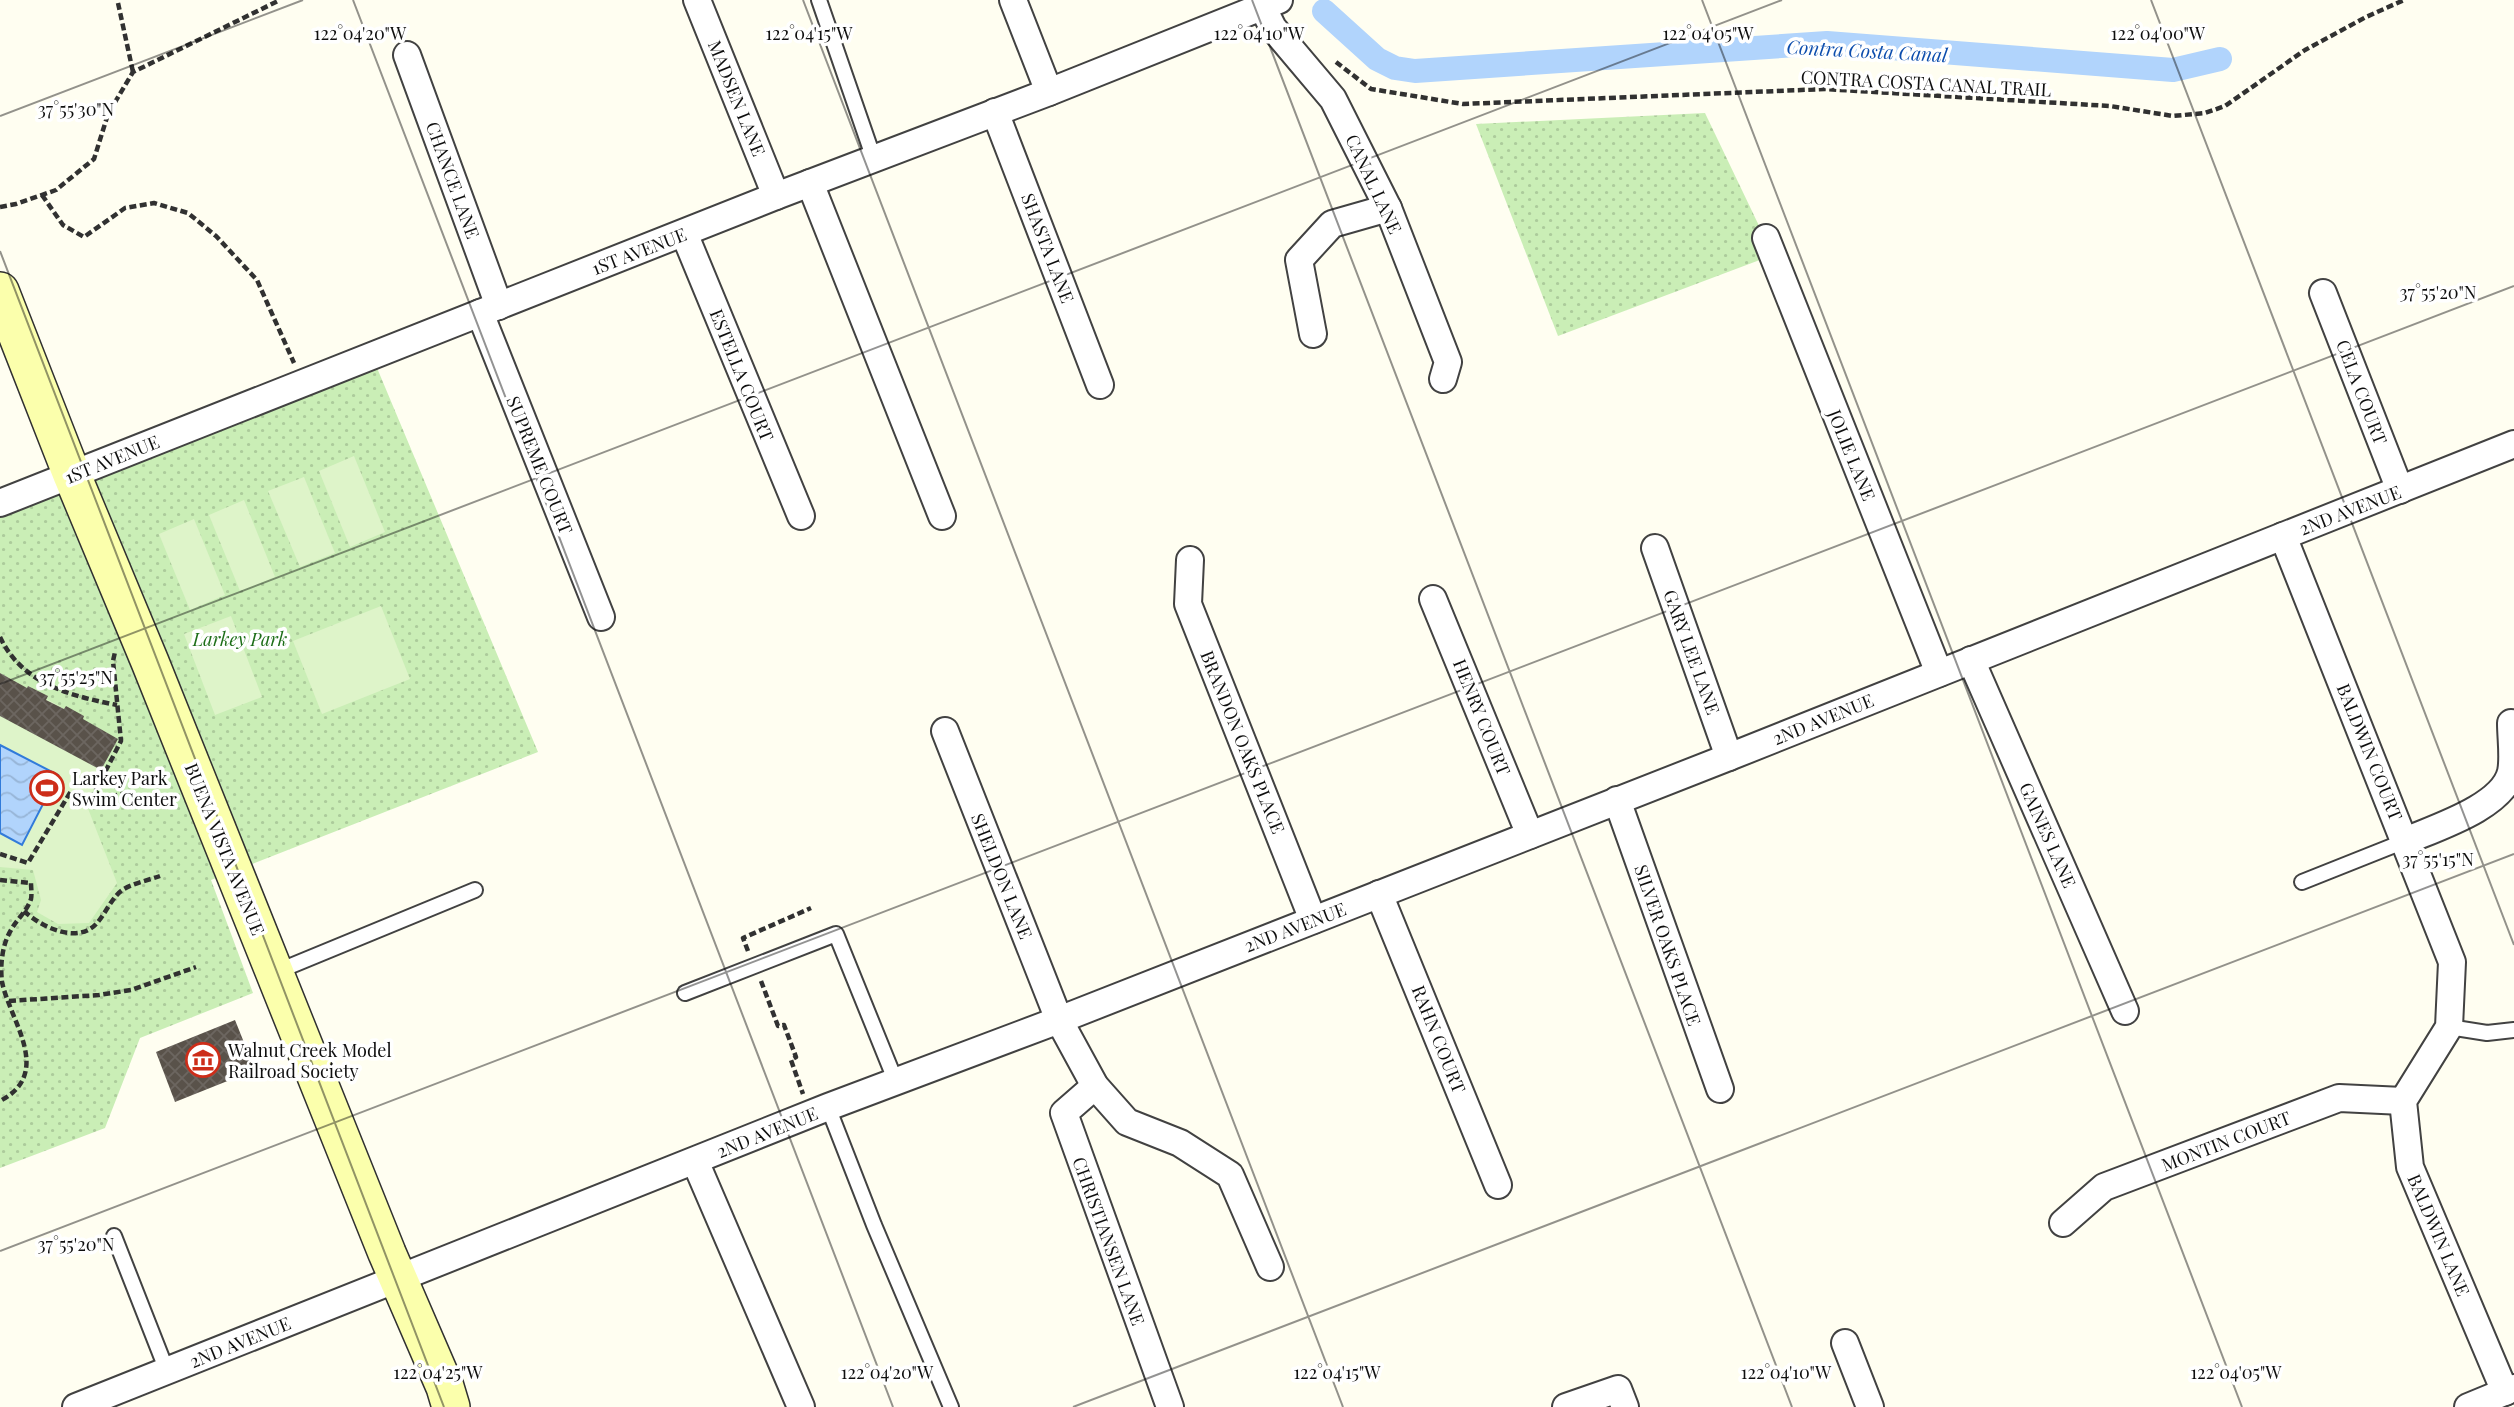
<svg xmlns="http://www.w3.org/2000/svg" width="2514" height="1407" font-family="'Playfair Display',serif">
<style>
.grass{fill:url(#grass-dots)}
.pitch{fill:#def4c9}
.water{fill:url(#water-waves);stroke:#317bda;stroke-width:2}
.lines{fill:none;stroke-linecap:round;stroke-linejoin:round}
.canal{stroke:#b1d4fc;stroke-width:24}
.building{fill:url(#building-cross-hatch)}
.lane-casing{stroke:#424242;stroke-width:18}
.street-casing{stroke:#424242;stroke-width:30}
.secondary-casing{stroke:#313131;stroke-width:40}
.path{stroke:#313131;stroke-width:4.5;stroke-dasharray:7 3.5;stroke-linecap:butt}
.lane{stroke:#fff;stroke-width:14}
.street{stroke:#fff;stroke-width:26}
.secondary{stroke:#fbffac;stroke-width:37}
.ticks{fill:none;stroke:#0f0f0f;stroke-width:2;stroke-opacity:0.45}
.labels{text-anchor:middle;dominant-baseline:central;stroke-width:7;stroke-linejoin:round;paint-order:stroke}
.street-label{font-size:18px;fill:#0f0f0f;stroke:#fff}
.park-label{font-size:18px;font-style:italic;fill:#1d6e18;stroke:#fff}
.poi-label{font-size:18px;fill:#0f0f0f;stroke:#fff;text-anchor:start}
.water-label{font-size:19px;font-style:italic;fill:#0c4dad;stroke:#fff}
.ticks-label{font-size:18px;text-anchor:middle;fill:#0f0f0f;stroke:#fff;stroke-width:7;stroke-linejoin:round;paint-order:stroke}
</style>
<defs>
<pattern id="grass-dots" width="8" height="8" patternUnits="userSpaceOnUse" patternTransform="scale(1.75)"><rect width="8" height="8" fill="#caeeb6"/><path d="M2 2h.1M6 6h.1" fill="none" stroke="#accb9b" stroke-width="1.8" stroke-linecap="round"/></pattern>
<pattern id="water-waves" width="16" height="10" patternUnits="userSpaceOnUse" patternTransform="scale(1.75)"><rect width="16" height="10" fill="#b1d4fc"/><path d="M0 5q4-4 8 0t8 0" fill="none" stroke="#97b5d7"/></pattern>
<pattern id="building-cross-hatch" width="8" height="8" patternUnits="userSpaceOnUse" patternTransform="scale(1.75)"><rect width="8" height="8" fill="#59524a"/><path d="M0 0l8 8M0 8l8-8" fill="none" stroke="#6c6660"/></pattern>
</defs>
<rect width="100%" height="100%" fill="#fffef1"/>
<!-- grass -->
<g class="grass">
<path d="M1705 113 1773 255 1558 336 1476 124Z"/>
<path d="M372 356 538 752 211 880 253 993 140 1038 105 1128 0 1168V503Z"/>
</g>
<!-- pitch -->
<g class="pitch">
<path d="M354 456 385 532 350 547 319 471Z"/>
<path d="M304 477 335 553 300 567 268 491Z"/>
<path d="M244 500 275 577 240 591 209 515Z"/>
<path d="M194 519 225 595 190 610 159 534Z"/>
<path d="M381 606 410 679 322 714 293 641Z"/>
<path d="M231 616 262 697 215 715 184 634Z"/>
<path d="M0 673 118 739 101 770 87 806 117 883 89 923 58 924 37 912 41 900 33 870 0 867Z"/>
</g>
<!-- water -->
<path class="water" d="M0 745 58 775 22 845 0 833Z"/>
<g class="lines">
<!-- canal -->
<path class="canal" d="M1324 11 1377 59 1395 68 1415 71 1827 43 2173 70 2220 59"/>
</g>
<!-- building -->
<g class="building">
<path d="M0 673 27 688 28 686 48 696 46 700 64 709 66 706 84 716 83 719 118 739 101 770 0 716Z"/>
<path d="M235 1020 255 1070 175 1102 156 1052Z"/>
</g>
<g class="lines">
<!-- lane casing -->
<g class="lane-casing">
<g id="lane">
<path d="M819 0 874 159"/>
<path d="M2302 882 2405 841"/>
<path d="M276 972 475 890"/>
<path d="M685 993 836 934 896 1082"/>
<path d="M2449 1027 2487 1033 2514 1030"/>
<path d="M828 1107 874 1225 951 1407"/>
<path d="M114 1236 167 1371"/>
</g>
</g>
<!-- street casing -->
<g class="street-casing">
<g id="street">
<path d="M697 0 776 196"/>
<path d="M1013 0 1049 92"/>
<path d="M1263 8 1273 28 1333 99 1388 208 1448 362 1443 379"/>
<path d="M407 55 499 306"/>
<path d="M995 112 1100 385"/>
<path d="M810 183 942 516"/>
<path d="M684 233 801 516"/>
<path d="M1766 238 1939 673"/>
<path d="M2323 293 2400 490"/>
<path d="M480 313 601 617"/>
<path d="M1313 334 1299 260 1332 224 1388 208"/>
<path d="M0 503 776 196 1049 92 1279 0"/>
<path d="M2283 536 2452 962 2449 1027 2403 1101 2410 1167 2505 1392"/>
<path d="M1655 548 1729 757"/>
<path d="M1190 560 1188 604 1313 920"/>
<path d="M1433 599 1530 835"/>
<path d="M1971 660 2125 1011"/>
<path d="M945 731 1059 1020 1095 1086 1127 1122 1180 1143 1230 1175 1270 1267"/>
<path d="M1617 800 1720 1089"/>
<path d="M2405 841C2435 828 2503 807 2511 772 2514 758 2511 738 2511 723"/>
<path d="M1379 894 1498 1185"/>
<path d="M1095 1086 1064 1113 1170 1407"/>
<path d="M695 1161 801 1407"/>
<path d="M2063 1223 2104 1187 2339 1098 2403 1101"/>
<path d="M1845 1343 1870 1407"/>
<path d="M76 1407 828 1107 1059 1020 1729 757 2514 444"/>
<path d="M1566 1407 1618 1389 1625 1407"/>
<path d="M2468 1407 2514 1388"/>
</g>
</g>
<!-- secondary casing -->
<g class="secondary-casing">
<path id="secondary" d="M0 291 72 475 150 662 387 1253 445 1387 451 1407"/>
</g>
<!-- path -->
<g class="path">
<path d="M118 3 133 72"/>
<path d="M1336 62 1371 89 1463 104 1825 89 2110 106 2173 116 2205 113 2225 106 2305 50 2366 17 2404 0"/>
<path d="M42 195 63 225 84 237 125 208 154 203 188 213 216 236 257 280 294 363"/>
<path d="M0 207 16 204 56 190 94 159 108 114 133 72 280 0"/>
<path d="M0 637C22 684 71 696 117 705"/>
<path d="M90 801 126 793"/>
<path d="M0 854 28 863 71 791 90 801 121 741 113 661 115 652"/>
<path d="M0 880 31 883C31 887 32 894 31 899 27 911 17 919 11 930 2 945 0 965 2 982 10 1021 54 1073 0 1101"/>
<path d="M24 911C41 927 78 945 97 923 106 913 113 895 124 889 134 883 149 880 160 876"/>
<path d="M748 951 743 938 811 908"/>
<path d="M761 981 778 1026 784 1025 796 1057 791 1060 803 1094"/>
<path d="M9 1001 99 995 131 990 196 967"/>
</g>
<!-- lane -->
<use href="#lane" class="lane"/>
<!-- street -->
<use href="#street" class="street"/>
<!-- secondary -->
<use href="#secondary" class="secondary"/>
</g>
<!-- ticks -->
<path class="ticks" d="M353 0 893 1407M803 0 1343 1407M1252 0 1792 1407M1702 0 2242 1407M2151 0 2514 945M0 116 303 0M0 251 444 1407M0 684 1782 0M0 1251 2514 286M1073 1407 2514 854"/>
<!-- icons -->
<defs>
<g id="stadium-ring" transform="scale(1.75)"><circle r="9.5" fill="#fff" stroke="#cd2d19" stroke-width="1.5"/><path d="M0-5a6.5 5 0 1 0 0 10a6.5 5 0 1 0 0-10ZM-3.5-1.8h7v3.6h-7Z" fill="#cd2d19"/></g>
<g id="museum-ring" transform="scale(1.75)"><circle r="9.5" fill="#fff" stroke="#cd2d19" stroke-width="1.5"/><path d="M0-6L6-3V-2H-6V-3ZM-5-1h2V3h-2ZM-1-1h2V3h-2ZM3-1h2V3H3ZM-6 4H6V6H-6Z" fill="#cd2d19"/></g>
</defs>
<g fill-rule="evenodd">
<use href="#stadium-ring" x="47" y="788"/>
<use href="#museum-ring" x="203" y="1060"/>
</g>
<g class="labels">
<!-- street labels -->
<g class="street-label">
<text transform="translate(1926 83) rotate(3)">CONTRA COSTA CANAL TRAIL</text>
<text transform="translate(737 98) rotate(68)">MADSEN LANE</text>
<text transform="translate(453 180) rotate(70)">CHANCE LANE</text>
<text transform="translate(1374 184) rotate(65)">CANAL LANE</text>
<text transform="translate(1048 248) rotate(69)">SHASTA LANE</text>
<text transform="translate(639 251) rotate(-21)">1ST AVENUE</text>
<text transform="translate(742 375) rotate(68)">ESTELLA COURT</text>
<text transform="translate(2362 392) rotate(69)">CELA COURT</text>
<text transform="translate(1852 455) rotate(68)">JOLIE LANE</text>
<text transform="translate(112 459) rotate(-22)">1ST AVENUE</text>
<text transform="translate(540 465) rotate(68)">SUPREME COURT</text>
<text transform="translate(2350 510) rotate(-21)">2ND AVENUE</text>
<text transform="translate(1692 652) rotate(70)">GARY LEE LANE</text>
<text transform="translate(1482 717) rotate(68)">HENRY COURT</text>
<text transform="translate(1823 719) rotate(-22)">2ND AVENUE</text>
<text transform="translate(1243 742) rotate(68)">BRANDON OAKS PLACE</text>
<text transform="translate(2370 752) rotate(68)">BALDWIN COURT</text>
<text transform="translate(2048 835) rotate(66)">GAINES LANE</text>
<text transform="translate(225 849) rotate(68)">BUENA VISTA AVENUE</text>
<text transform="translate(1002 876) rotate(68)">SHELDON LANE</text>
<text transform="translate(1295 927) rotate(-21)">2ND AVENUE</text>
<text transform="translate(1668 945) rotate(71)">SILVER OAKS PLACE</text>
<text transform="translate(1439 1039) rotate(68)">RAHN COURT</text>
<text transform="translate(767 1132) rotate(-22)">2ND AVENUE</text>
<text transform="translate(2226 1141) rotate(-21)">MONTIN COURT</text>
<text transform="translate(2439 1235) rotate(67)">BALDWIN LANE</text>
<text transform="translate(1109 1241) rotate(70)">CHRISTIANSEN LANE</text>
<text transform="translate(240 1342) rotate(-22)">2ND AVENUE</text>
</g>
<!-- park labels -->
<g class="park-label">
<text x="240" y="639">Larkey Park</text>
</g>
<!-- poi labels -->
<g class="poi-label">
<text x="72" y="778">Larkey Park<tspan x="72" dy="21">Swim Center</tspan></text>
<text x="228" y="1050">Walnut Creek Model<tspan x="228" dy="21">Railroad Society</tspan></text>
</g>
<!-- water labels -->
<g class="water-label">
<text transform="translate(1867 50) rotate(3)">Contra Costa Canal</text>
</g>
</g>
<g class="ticks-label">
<text x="360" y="40">122°04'20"W</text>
<text x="809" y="40">122°04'15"W</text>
<text x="1259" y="40">122°04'10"W</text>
<text x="1708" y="40">122°04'05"W</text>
<text x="2158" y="40">122°04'00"W</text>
<text x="76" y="116">37°55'30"N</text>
<text x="2438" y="299">37°55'20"N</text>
<text x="76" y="684">37°55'25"N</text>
<text x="2438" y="866">37°55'15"N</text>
<text x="76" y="1251">37°55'20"N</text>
<text x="438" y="1379">122°04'25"W</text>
<text x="887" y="1379">122°04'20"W</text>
<text x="1337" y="1379">122°04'15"W</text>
<text x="1786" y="1379">122°04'10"W</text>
<text x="2236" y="1379">122°04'05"W</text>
</g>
</svg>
